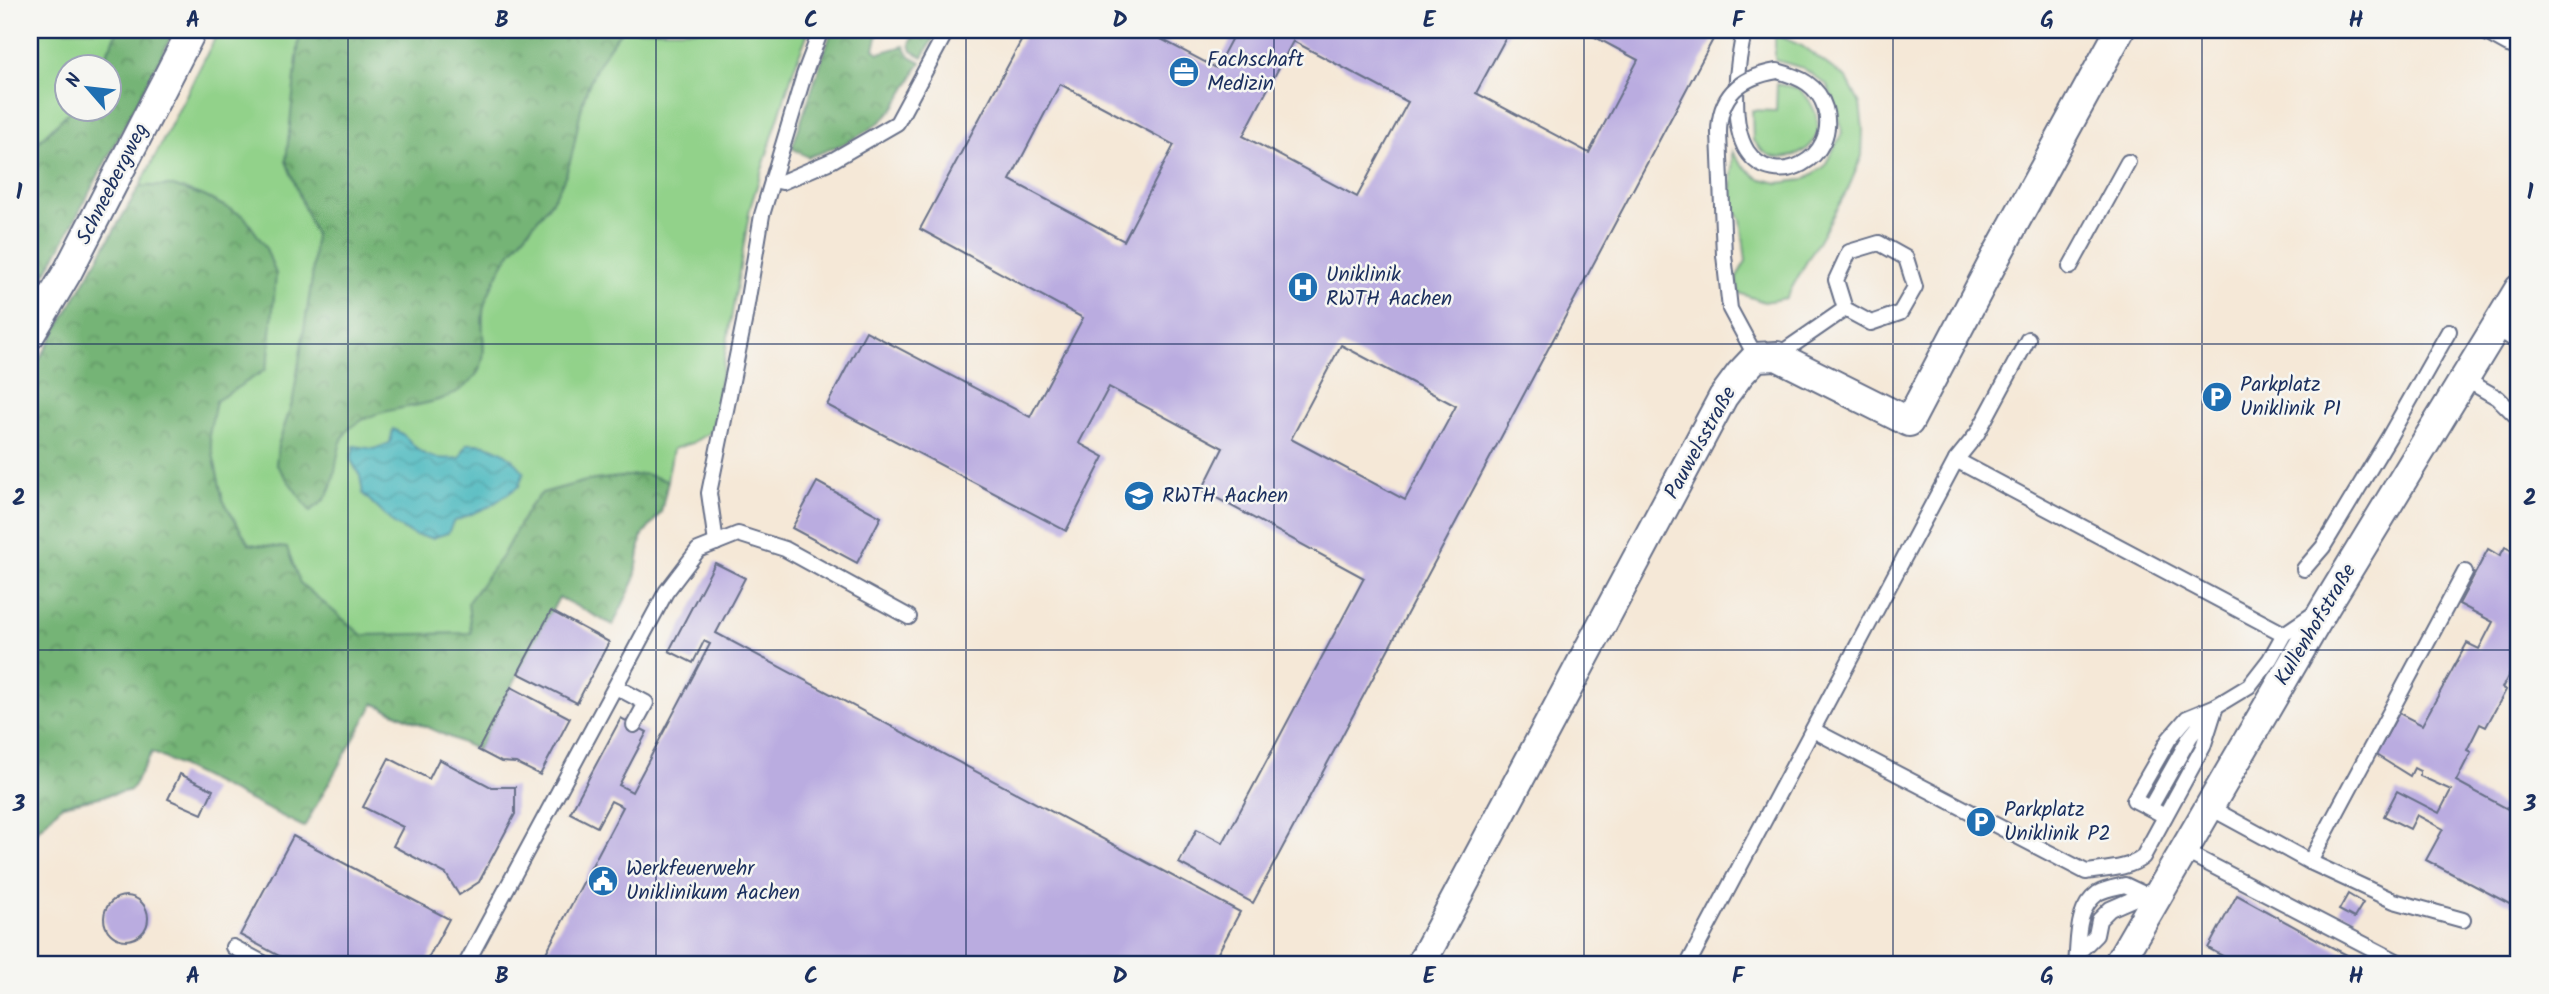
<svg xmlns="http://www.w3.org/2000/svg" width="2549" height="994" font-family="Kalam,sans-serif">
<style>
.green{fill:#92d28a;stroke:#568074;stroke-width:2}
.forest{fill:url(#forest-crowns);stroke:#48726a;stroke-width:2}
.water{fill:url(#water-waves);stroke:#32748e;stroke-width:2}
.building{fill:#baace0;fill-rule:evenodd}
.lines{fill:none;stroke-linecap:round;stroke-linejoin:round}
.service-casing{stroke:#677088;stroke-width:18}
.minor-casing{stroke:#677088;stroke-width:32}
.service{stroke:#fff;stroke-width:14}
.minor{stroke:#fff;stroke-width:28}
.service-bridge-casing{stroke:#677088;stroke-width:18;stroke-linecap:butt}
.service-bridge{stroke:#fff;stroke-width:14}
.grid{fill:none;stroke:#1b2f5e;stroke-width:2;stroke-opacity:0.55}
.labels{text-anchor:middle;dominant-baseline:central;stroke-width:5;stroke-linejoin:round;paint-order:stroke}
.poi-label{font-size:21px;fill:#1b2f5e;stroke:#f6f6f2;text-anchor:start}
.street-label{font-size:21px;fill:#1b2f5e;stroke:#f6f6f2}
.neatline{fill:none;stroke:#1b2f5e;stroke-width:2.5}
.grid-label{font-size:23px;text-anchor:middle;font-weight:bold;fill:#1b2f5e}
</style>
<defs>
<pattern id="forest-crowns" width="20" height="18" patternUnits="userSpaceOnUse" patternTransform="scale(1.75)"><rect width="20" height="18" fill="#75b476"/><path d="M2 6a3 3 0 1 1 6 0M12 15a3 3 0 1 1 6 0" fill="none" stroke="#5f9364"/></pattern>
<pattern id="water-waves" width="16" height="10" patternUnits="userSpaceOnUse" patternTransform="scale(1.75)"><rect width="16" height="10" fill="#48b8be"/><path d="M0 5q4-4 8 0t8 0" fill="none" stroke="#3b969e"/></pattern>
</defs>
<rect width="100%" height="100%" fill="#f6f6f2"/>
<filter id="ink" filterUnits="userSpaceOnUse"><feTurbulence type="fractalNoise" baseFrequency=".0143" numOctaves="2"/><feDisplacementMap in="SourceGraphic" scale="14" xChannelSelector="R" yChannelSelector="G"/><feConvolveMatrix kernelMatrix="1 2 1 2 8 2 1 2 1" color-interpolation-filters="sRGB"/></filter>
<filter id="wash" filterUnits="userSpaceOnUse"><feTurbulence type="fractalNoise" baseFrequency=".00686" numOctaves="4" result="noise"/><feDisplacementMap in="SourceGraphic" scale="28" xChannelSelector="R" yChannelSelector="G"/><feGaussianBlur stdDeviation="1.57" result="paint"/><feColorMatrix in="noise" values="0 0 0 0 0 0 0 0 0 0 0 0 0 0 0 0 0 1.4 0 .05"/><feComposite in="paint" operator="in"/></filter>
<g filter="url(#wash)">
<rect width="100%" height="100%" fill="#f5e8d7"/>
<!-- green -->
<g class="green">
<path d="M30 30H118L101 66H66V108L72 109 30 150Z"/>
<path d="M219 30H809L794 68 750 208 712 431 692 443 673 449 661 512 641 538 635 579 613 625 559 597 478 750 373 703 304 827 152 752 131 790 62 805 30 838V376L140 186Z"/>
<path d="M1775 34 1802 46 1847 79 1860 104 1863 129 1862 156 1848 189 1786 298 1764 302 1739 293 1736 278 1746 261 1741 220 1732 206V151L1740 163 1758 178 1778 183 1803 180 1824 167 1842 133 1838 110 1827 85 1803 68 1775 60Z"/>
<path d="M1777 84C1783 86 1793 86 1798 89 1811 97 1823 123 1816 137 1808 155 1780 164 1764 152 1760 149 1757 144 1753 141L1752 110 1776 111Z"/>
</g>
<!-- forest -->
<g class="forest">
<path d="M118 30H175L59 250 30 300V150L72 109 108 108V66H101Z"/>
<path d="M300 30H622C603 53 587 81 581 110 575 136 573 163 560 187 548 211 528 229 512 251 501 266 492 285 485 303 477 326 492 354 476 375 445 416 387 398 350 428 333 443 340 476 326 497 323 502 316 507 310 511L276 464 278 445 293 400 312 279 315 235 286 161Z"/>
<path d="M832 30H879L874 49 879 53 904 46 910 56 921 62C910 81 898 107 881 121 860 138 834 149 808 157L792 148Z"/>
<path d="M910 30H938L923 57 912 51 910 44 913 35Z"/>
<path d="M140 186H173L204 196 244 216 265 246 276 274 269 356 265 370 216 401 209 435 223 500 249 544 287 548 300 583 362 635 471 633 468 602 502 556 529 507 542 493 586 481 645 474 668 481 661 512 641 538 635 579 613 625 559 597 478 750 374 703 304 827 152 752 131 790 62 805 30 838V376Z"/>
</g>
<!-- water -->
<path class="water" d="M393 429C411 437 408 443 420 451 432 460 446 459 460 458L467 444C492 442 509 453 524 472L519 486 490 506 453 522 448 533 432 538 414 535 395 525 363 494 360 476 351 460 354 446 374 449 390 443Z"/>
<g id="blocks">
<!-- building -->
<g class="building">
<path d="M1027 30H1144L1216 68 1236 30H1510L1476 93 1589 153 1638 60 1582 30H1718L1253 903 1179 863 1197 829 1223 843 1364 578 1202 490 1223 448 1109 387 1079 443 1104 457 1066 531 827 405 866 331 1030 417 1083 318 920 229ZM1293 41 1408 102 1357 197 1243 136ZM1060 84 1174 145 1124 241 1010 180ZM1341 345 1456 406 1405 500 1291 439Z"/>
<path d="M817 482 881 517 857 563 792 528Z"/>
<path d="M2505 547 2519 555 2517 564 2519 565V655L2502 688 2506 690 2486 727 2480 724 2467 750 2471 752 2456 781 2519 815V909L2426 860 2443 829 2417 815 2410 829 2384 816 2397 791 2439 813 2451 790 2420 776V771L2414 768 2410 776 2376 755 2399 713 2422 725 2467 643 2479 649 2493 622 2459 604 2488 549 2500 556Z"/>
<path d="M715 563 745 578 716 633 1240 912 1212 964H540L623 807 611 801 597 827 570 813 621 718 647 732 619 785 632 792 710 644 704 641 693 663 669 651Z"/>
<path d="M551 611 609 642 577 703 518 673Z"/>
<path d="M511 687 570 718 540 775 516 763 501 762 478 750Z"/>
<path d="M389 758 429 779 439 759 491 787H515V814L479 882 459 895 446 874 393 846 403 827 363 807Z"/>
<path d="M180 774 213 790 202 814 168 799Z"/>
<path d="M293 836 449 919 425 964H294L240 935Z"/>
<path d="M2348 894 2363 903 2354 918 2339 910Z"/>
<path d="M2237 895 2324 943 2364 964H2237L2208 948Z"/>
<circle cx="126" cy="918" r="22"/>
</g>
</g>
</g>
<g filter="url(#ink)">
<use href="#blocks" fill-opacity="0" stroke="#677088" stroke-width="2"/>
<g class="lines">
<!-- service casing -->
<g class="service-casing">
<g id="service">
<path d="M1745 30C1737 60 1729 123 1747 151 1774 192 1840 159 1825 108 1818 85 1800 77 1777 71"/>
<path d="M2481 30 2508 45 2519 48"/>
<path d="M1719 133 1724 255 1730 309 1756 357"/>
<path d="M772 180 782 182 833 160 897 123 947 30"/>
<path d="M2070 267 2128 162"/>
<path d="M2495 327 2519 343"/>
<path d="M1777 356 1845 309 1836 280 1849 252 1879 243 1906 258 1915 287 1900 313 1871 323 1845 309"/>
<path d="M2463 378 2498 398 2519 419"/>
<path d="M1956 460 2284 634"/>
<path d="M716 543 709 493 744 322 762 215 804 75 821 30"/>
<path d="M2304 569 2323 547 2389 437 2449 331"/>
<path d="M616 687 646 703 634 725"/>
<path d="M1813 730 2086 872C2105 869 2129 869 2143 857L2203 747 2216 706"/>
<path d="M2209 807 2310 862 2394 901 2463 920"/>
<path d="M2150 808 2190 737 2210 712"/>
<path d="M2165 816 2134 800 2169 739 2187 718 2216 706 2249 686 2270 659 2284 634 2315 613"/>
<path d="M2184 851 2402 964"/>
<path d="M2310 862 2465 572"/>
<path d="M233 947 265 964"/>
<path d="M2077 954 2096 935 2099 920 2110 909 2149 892"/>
<path d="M466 964 666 592 698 550 738 534 785 549 909 617"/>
<path d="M1688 964 1956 460 1977 434 2028 339"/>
<path d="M2076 964C2079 939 2075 910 2098 893 2105 889 2117 887 2125 885L2144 894"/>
</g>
</g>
<!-- minor casing -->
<g class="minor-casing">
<g id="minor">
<path d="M30 335 68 271 192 30"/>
<path d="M1421 964 1723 397 1740 374 1756 357 1777 356 1909 422 1999 251 2120 30"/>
<path d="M2118 964 2326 606 2519 289"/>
</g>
</g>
<!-- service -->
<use href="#service" class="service"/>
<!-- minor -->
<use href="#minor" class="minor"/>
<!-- service-bridge casing -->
<g class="service-bridge-casing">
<path id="service-bridge" d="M1719 133C1719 94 1741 77 1777 71"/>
</g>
<!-- service-bridge -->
<use href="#service-bridge" class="service-bridge"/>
</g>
</g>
<!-- grid -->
<path class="grid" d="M348 30V964M656 30V964M966 30V964M1274 30V964M1584 30V964M1893 30V964M2202 30V964M30 344H2519M30 650H2519"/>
<!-- icons -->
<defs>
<g id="office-disc" transform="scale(1.575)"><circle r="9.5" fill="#1f6fb2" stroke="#f6f6f2"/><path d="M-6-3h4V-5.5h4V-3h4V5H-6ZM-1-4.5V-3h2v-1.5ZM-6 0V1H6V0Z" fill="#fff"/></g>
<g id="hospital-disc" transform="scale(1.575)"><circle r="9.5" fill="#1f6fb2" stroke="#f6f6f2"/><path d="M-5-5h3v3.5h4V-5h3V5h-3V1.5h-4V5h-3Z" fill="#fff"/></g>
<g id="parking-disc" transform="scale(1.575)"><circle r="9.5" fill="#1f6fb2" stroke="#f6f6f2"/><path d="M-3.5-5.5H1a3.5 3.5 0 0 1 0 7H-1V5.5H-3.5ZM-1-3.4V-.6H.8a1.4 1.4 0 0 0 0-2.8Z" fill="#fff"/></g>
<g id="university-disc" transform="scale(1.575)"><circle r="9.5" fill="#1f6fb2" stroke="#f6f6f2"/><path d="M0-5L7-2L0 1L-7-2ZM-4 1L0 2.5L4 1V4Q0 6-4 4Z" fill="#fff"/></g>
<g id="civic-disc" transform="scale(1.575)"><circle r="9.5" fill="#1f6fb2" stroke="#f6f6f2"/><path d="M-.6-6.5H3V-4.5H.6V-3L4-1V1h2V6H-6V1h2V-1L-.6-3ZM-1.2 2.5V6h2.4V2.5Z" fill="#fff"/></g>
</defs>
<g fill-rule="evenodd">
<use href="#office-disc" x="1184" y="72"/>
<use href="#hospital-disc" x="1303" y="287"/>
<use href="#parking-disc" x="2217" y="397"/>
<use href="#university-disc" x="1139" y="496"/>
<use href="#parking-disc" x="1981" y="822"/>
<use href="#civic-disc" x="603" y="881"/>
</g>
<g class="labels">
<!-- poi labels -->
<g class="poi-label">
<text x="1207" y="60">Fachschaft<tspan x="1207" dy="24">Medizin</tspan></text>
<text x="1326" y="275">Uniklinik<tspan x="1326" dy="24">RWTH Aachen</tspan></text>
<text x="2240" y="385">Parkplatz<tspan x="2240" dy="24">Uniklinik P1</tspan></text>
<text x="1162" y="496">RWTH Aachen</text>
<text x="2004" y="810">Parkplatz<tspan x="2004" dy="24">Uniklinik P2</tspan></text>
<text x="626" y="869">Werkfeuerwehr<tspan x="626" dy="24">Uniklinikum Aachen</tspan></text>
</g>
<!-- street labels -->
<g class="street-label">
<text transform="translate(113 184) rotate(-63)">Schneebergweg</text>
<text transform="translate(1701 443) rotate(-61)">Pauwelsstraße</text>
<text transform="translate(2316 625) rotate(-59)">Kullenhofstraße</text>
</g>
</g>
<!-- margin -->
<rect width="2549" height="994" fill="none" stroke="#f6f6f2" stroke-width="77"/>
<!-- north arrow -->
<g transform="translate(88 88) rotate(298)"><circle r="33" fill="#f6f6f2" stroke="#9ea6b7" stroke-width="2"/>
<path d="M0-5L12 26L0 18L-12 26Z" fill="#1f6fb2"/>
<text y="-10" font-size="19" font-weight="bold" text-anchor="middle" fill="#1b2f5e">N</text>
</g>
<rect x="38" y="38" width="2472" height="918" class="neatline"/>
<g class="grid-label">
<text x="193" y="27">A</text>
<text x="502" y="27">B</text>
<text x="811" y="27">C</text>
<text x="1120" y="27">D</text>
<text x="1429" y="27">E</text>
<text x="1738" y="27">F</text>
<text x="2047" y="27">G</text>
<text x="2356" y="27">H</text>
<text x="19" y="199">1</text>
<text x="2530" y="199">1</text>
<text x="19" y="505">2</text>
<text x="2530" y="505">2</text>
<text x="19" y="811">3</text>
<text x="2530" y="811">3</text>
<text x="193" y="983">A</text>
<text x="502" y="983">B</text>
<text x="811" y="983">C</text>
<text x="1120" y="983">D</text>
<text x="1429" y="983">E</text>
<text x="1738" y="983">F</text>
<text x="2047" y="983">G</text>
<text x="2356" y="983">H</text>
</g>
</svg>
